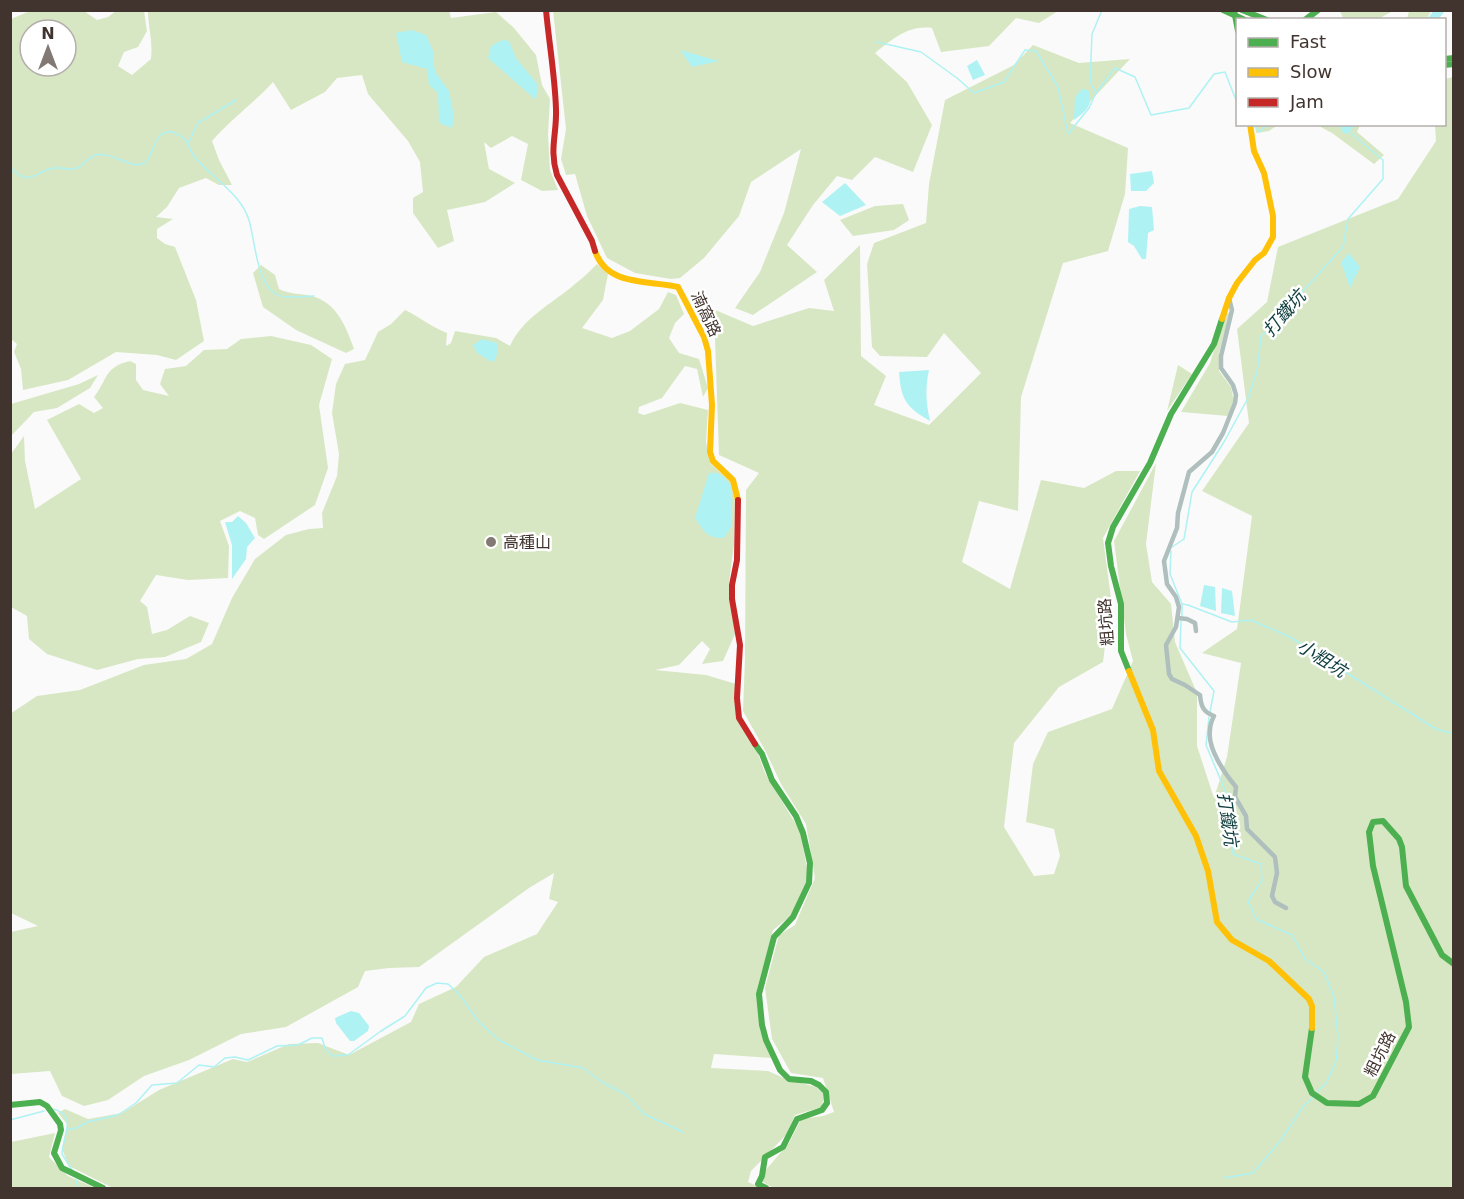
<svg xmlns="http://www.w3.org/2000/svg" width="1464" height="1199" font-family="'DejaVu Sans','Noto Sans TC',sans-serif">
<style>
.forest{fill:#d8e7c3;fill-rule:evenodd}
.water{fill:#aef2f3}
.lines{fill:none;stroke-linecap:round;stroke-linejoin:round}
.stream{stroke:#aef2f3;stroke-width:1.5}
.river{stroke:#aef2f3;stroke-width:9}
.street{stroke:#aebfbe;stroke-width:4.5}
.fast{stroke:#4caf50;stroke-width:6}
.slow{stroke:#ffc107;stroke-width:6}
.jam{stroke:#c62828;stroke-width:6}
.poi-dot{fill:#827975;stroke:#fff;stroke-width:2}
.labels{text-anchor:middle;dominant-baseline:central;stroke-width:5;stroke-linejoin:round;paint-order:stroke}
.street-label{font-size:16px;fill:#41342e;stroke:#fff}
.poi-label{font-size:16px;fill:#41342e;stroke:#fff;text-anchor:start}
.water-label{font-size:18px;font-style:italic;fill:#103e3f;stroke:#fff}
</style>
<rect width="100%" height="100%" fill="#fafafa"/>
<!-- forest -->
<g class="forest">
<path d="M148 10H449L451 18 496 12 514 28 536 55 542 85 550 99 548 134 550 170 558 190 542 191 521 180 528 144 512 136 491 148 484 142 489 169 515 183 485 202 447 210 454 241 438 248 413 213V198L423 192 420 162 408 141 368 94 362 75 337 78 325 92 291 110 273 82C254 103 231 119 212 141L219 160 232 185H219L206 178 179 188 167 207 156 217 173 219 157 229V238L165 244 175 247 196 300 204 341 176 360 157 355 116 352 68 380 23 390 21 369 14 352 17 344 11 339V19L30 11H84L97 20 108 17 116 11H144L147 31 138 47 124 52 118 66 132 75 151 59C153 40 148 28 148 10ZM30 30H66V66H30Z"/>
<path d="M553 11H1058L1039 23 1016 18 989 46 941 52 932 28C908 25 893 39 875 53L907 82 932 125 913 172 875 157 852 180 837 176 813 205 787 245 817 272 753 315 735 308 760 272 784 213 801 149 751 182 739 216 704 258 680 278 671 279 635 273 607 258 587 216 575 174 566 175 561 159 566 129Z"/>
<path d="M1340 11 1393 10V11L1378 19 1344 20Z"/>
<path d="M1409 11V10L1431 11 1427 19H1407Z"/>
<path d="M1033 45 1079 63 1130 59 1070 123 1128 148 1125 194 1108 251 1063 263 1021 397 1018 511 979 501 962 562 1010 589 1041 480 1084 488 1116 471H1140L1103 538 1111 598 1103 662 1059 687 1014 743 1004 827 1034 876 1054 874 1060 856 1054 829 1026 822 1033 764 1048 732 1112 709 1133 661 1126 634 1114 541 1156 463 1146 544 1152 582 1171 604 1175 642 1197 693V746L1214 798 1227 757 1241 663 1202 653 1237 629 1252 516 1202 491 1249 423 1237 329 1267 302 1278 247 1398 199 1436 141 1435 125 1444 124 1445 79 1453 77V1188H773L758 1179 789 1143 801 1119 823 1116 834 1112 823 1078 791 1073 772 1039 765 988 779 935 795 925 815 878 806 824 781 784 766 752 743 711 745 658 746 490 759 473 719 455 715 338 694 301 753 326 809 308 834 311 824 280 860 245 861 356 886 376 874 405 929 425 981 373 944 333 927 357 880 356 872 347 867 264 874 243 926 223 929 184 945 100 1014 65Z"/>
<path d="M1255 125V124L1278 125 1269 131 1256 133Z"/>
<path d="M1317 125H1360L1357 132 1384 155 1374 164 1332 133Z"/>
<path d="M903 204 909 220 894 230 853 236 840 220 875 206Z"/>
<path d="M597 264 608 274 603 300 582 328 612 338 630 331 659 309 668 292 676 295 684 314 675 323 669 338 679 353 699 359 708 388 703 397 697 369 685 366 662 398 639 407 638 413 644 415 680 403 708 410 706 442 711 464 732 483 735 495 734 544 729 583 735 634 723 661 702 664 710 649 702 641 679 665 655 670 706 675 736 684V717L757 751 765 773 800 831 808 873 805 888 792 915 773 930 757 990 760 1030 771 1058 714 1054 711 1068 768 1071 786 1079 816 1087 824 1094 822 1107 795 1115 786 1135 751 1171 748 1182 761 1188H113L69 1166 62 1149 67 1124 58 1113 65 1109 88 1119 122 1113 159 1090 233 1059 247 1062 289 1044 318 1043 349 1055 411 1022 419 1004 456 987 484 957 537 934 558 902 549 899 554 873 529 888 419 967 389 968 365 971 358 987 286 1027 241 1034 189 1060 144 1076 108 1100 84 1106 62 1096 50 1071 11 1074V932L38 926 11 913 10 714 37 696 80 690 144 665 186 659 212 644 232 598 255 559 286 535 309 529 323 528 322 513 337 476 339 454 332 413 336 384 345 364 365 360 378 332 391 324 405 310C420 317 431 327 447 333L446 346 451 343 455 331 496 338 510 346C523 317 552 304 575 284 583 278 590 271 597 264Z"/>
<path d="M261 265 275 275 279 289C293 295 298 293 311 296 337 302 346 327 354 349L346 353 296 330 263 307 253 273Z"/>
<path d="M1228 313H1230L1219 353V371L1231 387 1234 402 1228 416 1181 412 1210 363 1225 315Z"/>
<path d="M271 336 311 345 332 359 319 405 328 468 315 505 264 539 258 535 255 518 240 511 220 521 229 546 228 578 188 580 156 575 140 601 147 607 152 634 167 630 190 616 209 623 201 642 165 657 138 659 97 670 47 654 29 639 27 616 11 607V454L24 436 25 461 35 509 81 479 47 420 79 404 94 413 103 408 94 397C108 379 104 367 130 361L136 364V380L143 390 169 396 160 384 165 369 186 366 204 350 227 349 241 339Z"/>
<path d="M1178 365 1192 374 1167 411Z"/>
<path d="M98 375 90 388 57 408 34 412 11 436V404L79 384Z"/>
<path d="M55 1133 49 1157 68 1176 95 1188H11V1142Z"/>
</g>
<!-- water -->
<g class="water">
<path d="M412 30 426 35 434 53 433 62 436 73 449 91 454 116 452 128 439 123 438 93 429 85 427 69 402 62 396 33Z"/>
<path d="M502 40 509 41 516 58 538 85 536 100 488 58 491 46Z"/>
<path d="M680 50 719 61 692 67Z"/>
<path d="M977 60 985 75 973 80 967 66Z"/>
<path d="M1082 89 1088 90C1095 104 1085 112 1074 120L1075 97Z"/>
<path d="M1152 171 1154 183 1146 191H1131L1130 174Z"/>
<path d="M845 183 866 205 840 216 822 202Z"/>
<path d="M1140 206 1152 207 1154 230 1148 233 1146 259H1142L1134 246 1128 242 1129 209Z"/>
<path d="M1349 253 1360 267 1350 288 1341 262Z"/>
<path d="M482 339 497 343 498 351 495 360 492 362 477 353 473 345Z"/>
<path d="M929 370C925 388 926 403 930 421 906 407 901 400 899 372Z"/>
<path d="M709 473H717L724 477 731 486V527L724 538C708 539 703 531 695 518Z"/>
<path d="M238 516 246 523 255 538 247 547 246 559 232 579V545L225 522H232Z"/>
<path d="M1204 585 1215 587 1216 611 1200 606Z"/>
<path d="M1222 588 1232 591 1235 616 1221 613Z"/>
<path d="M351 1011 359 1013 369 1026 368 1031 354 1041H350L336 1023 335 1018Z"/>
</g>
<g class="lines">
<!-- stream -->
<g class="stream">
<path d="M1102 10 1092 34 1090 82 1096 93 1115 68 1135 77 1151 115 1189 108 1214 74 1225 72 1238 105"/>
<path d="M877 42 921 52 957 78 974 93 1004 82 1025 50 1036 51 1058 87 1068 134 1089 108 1096 93"/>
<path d="M1253 125 1260 132 1267 124"/>
<path d="M189 142 198 123 236 100"/>
<path d="M10 167C30 189 35 170 55 168 62 167 70 171 77 168 84 165 88 157 96 155 112 151 130 170 145 163 153 159 154 119 181 136 188 140 189 148 193 155 210 177 240 192 249 220 255 240 256 279 274 293 284 300 302 296 314 296"/>
<path d="M1172 547 1184 539 1192 492 1224 442 1247 400 1257 372 1261 337 1343 247 1348 219 1383 179V160L1346 129 1336 124"/>
<path d="M1171 551 1170 574 1182 604V616"/>
<path d="M1182 604 1188 605 1232 622 1251 620 1290 637 1436 729 1454 734"/>
<path d="M1181 621 1180 648 1214 691 1210 712"/>
<path d="M1209 717 1206 745 1227 795 1233 854 1261 864 1262 880 1248 901 1256 919 1292 935 1305 959 1324 972 1334 997 1338 1037 1336 1061 1327 1082 1317 1092"/>
<path d="M53 1109C79 1115 62 1138 62 1154L72 1170"/>
<path d="M10 1120 44 1111"/>
<path d="M68 1129 77 1128 87 1122 118 1115 136 1103 152 1085 177 1083 199 1065 214 1067 225 1058 235 1057 248 1060 277 1046 298 1045 312 1038H322L325 1048 332 1056 348 1055 381 1031 405 1016 426 988 437 983 448 984 458 993 480 1023 499 1040 537 1060 583 1068 602 1082 625 1094 644 1114 683 1132"/>
<path d="M1224 1178 1253 1173 1281 1140 1303 1107 1314 1096"/>
<path d="M76 1180 78 1188"/>
</g>
<!-- river -->
<g class="river">
<path d="M1432 20 1440 10"/>
<path d="M1346 129 1350 124"/>
</g>
<!-- street -->
<g class="street">
<path d="M1229 298 1232 310 1221 356V368L1233 385 1236 395 1235 403 1223 433 1212 452 1189 472 1178 513 1177 528 1164 561 1167 584 1176 597 1179 607 1176 627 1166 645 1169 674 1172 679 1185 685 1200 695C1201 706 1203 712 1214 716 1212 720 1210 725 1210 730 1207 748 1225 774 1236 787L1235 797 1246 816 1247 829 1275 857 1277 873 1272 896 1275 902 1286 908"/>
<path d="M1178 618 1187 619 1195 623 1196 631"/>
</g>
<!-- fast -->
<g class="fast">
<path d="M1223 10 1245 20"/>
<path d="M1234 10 1238 31"/>
<path d="M1242 10 1267 20"/>
<path d="M1305 20 1318 10"/>
<path d="M1444 59 1454 58"/>
<path d="M1444 65 1454 64"/>
<path d="M1129 671 1121 651V604L1111 566 1108 543 1113 527 1150 463 1171 414 1214 344 1222 319"/>
<path d="M755 744 762 754 772 780 796 816 803 833 810 863 809 883 793 917 774 937 759 994 762 1025 766 1040 780 1070 789 1079 811 1081 819 1085 826 1092 827 1103 822 1110 797 1119 783 1147 765 1157 762 1176 758 1184 766 1188"/>
<path d="M1312 1028 1305 1077 1312 1093 1327 1103 1359 1104 1373 1096 1409 1027 1406 1002 1373 866 1369 832 1373 822 1383 821 1399 839 1402 847 1406 886 1442 955 1454 964"/>
<path d="M10 1105 40 1102 47 1106 60 1124 61 1130 54 1153 62 1168 103 1188"/>
</g>
<!-- slow -->
<g class="slow">
<path d="M595 251C607 287 649 280 678 287L704 337 708 351 712 405 710 452 713 461 733 480 738 500"/>
<path d="M1222 319 1229 298 1237 283 1255 260 1264 253 1273 237V216L1264 173 1254 151 1250 124"/>
<path d="M1129 671 1153 730 1159 771 1196 836 1208 871 1217 922 1232 940 1269 961 1309 999 1312 1006V1028"/>
</g>
<!-- jam -->
<g class="jam">
<path d="M546 10C549 43 555 76 556 109 557 134 549 149 557 175L592 241 595 251"/>
<path d="M738 500 737 560 732 585V599L740 645 737 698 739 718 755 744"/>
</g>
</g>
<!-- markers -->
<circle class="poi-dot" cx="491" cy="542" r="6"/>
<g class="labels">
<!-- street labels -->
<g class="street-label">
<text transform="translate(706 314) rotate(65)">湳窩路</text>
<text transform="translate(1106 622) rotate(-94)">粗坑路</text>
<text transform="translate(1380 1054) rotate(-63)">粗坑路</text>
</g>
<!-- poi labels -->
<g class="poi-label">
<text x="503" y="542">高種山</text>
</g>
<!-- water labels -->
<g class="water-label">
<text transform="translate(1284 313) rotate(-49)">打鐵坑</text>
<text transform="translate(1322 658) rotate(32)">小粗坑</text>
<text transform="translate(1228 819) rotate(82)">打鐵坑</text>
</g>
</g>
<!-- border -->
<rect width="1464" height="1199" fill="none" stroke="#41342e" stroke-width="24"/>
<!-- legend -->
<rect x="1236" y="18" width="210" height="108" fill="#ffffff" stroke="#b3aeab" stroke-width="1.5"/>
<rect x="1248" y="38" width="30" height="9" fill="#4caf50" stroke="#b3aeab" stroke-width="1.5"/>
<text x="1290" y="48" font-size="18" fill="#41342e">Fast</text>
<rect x="1248" y="68" width="30" height="9" fill="#ffc107" stroke="#b3aeab" stroke-width="1.5"/>
<text x="1290" y="78" font-size="18" fill="#41342e">Slow</text>
<rect x="1248" y="98" width="30" height="9" fill="#c62828" stroke="#b3aeab" stroke-width="1.5"/>
<text x="1290" y="108" font-size="18" fill="#41342e">Jam</text>
<!-- north arrow -->
<g transform="translate(48 48)"><circle r="28" fill="#ffffff" stroke="#b3aeab" stroke-width="1.5"/>
<path d="M0-4.5L10 22L0 15L-10 22Z" fill="#827975"/>
<text y="-9" font-size="16" font-weight="bold" text-anchor="middle" fill="#41342e">N</text>
</g>
</svg>
